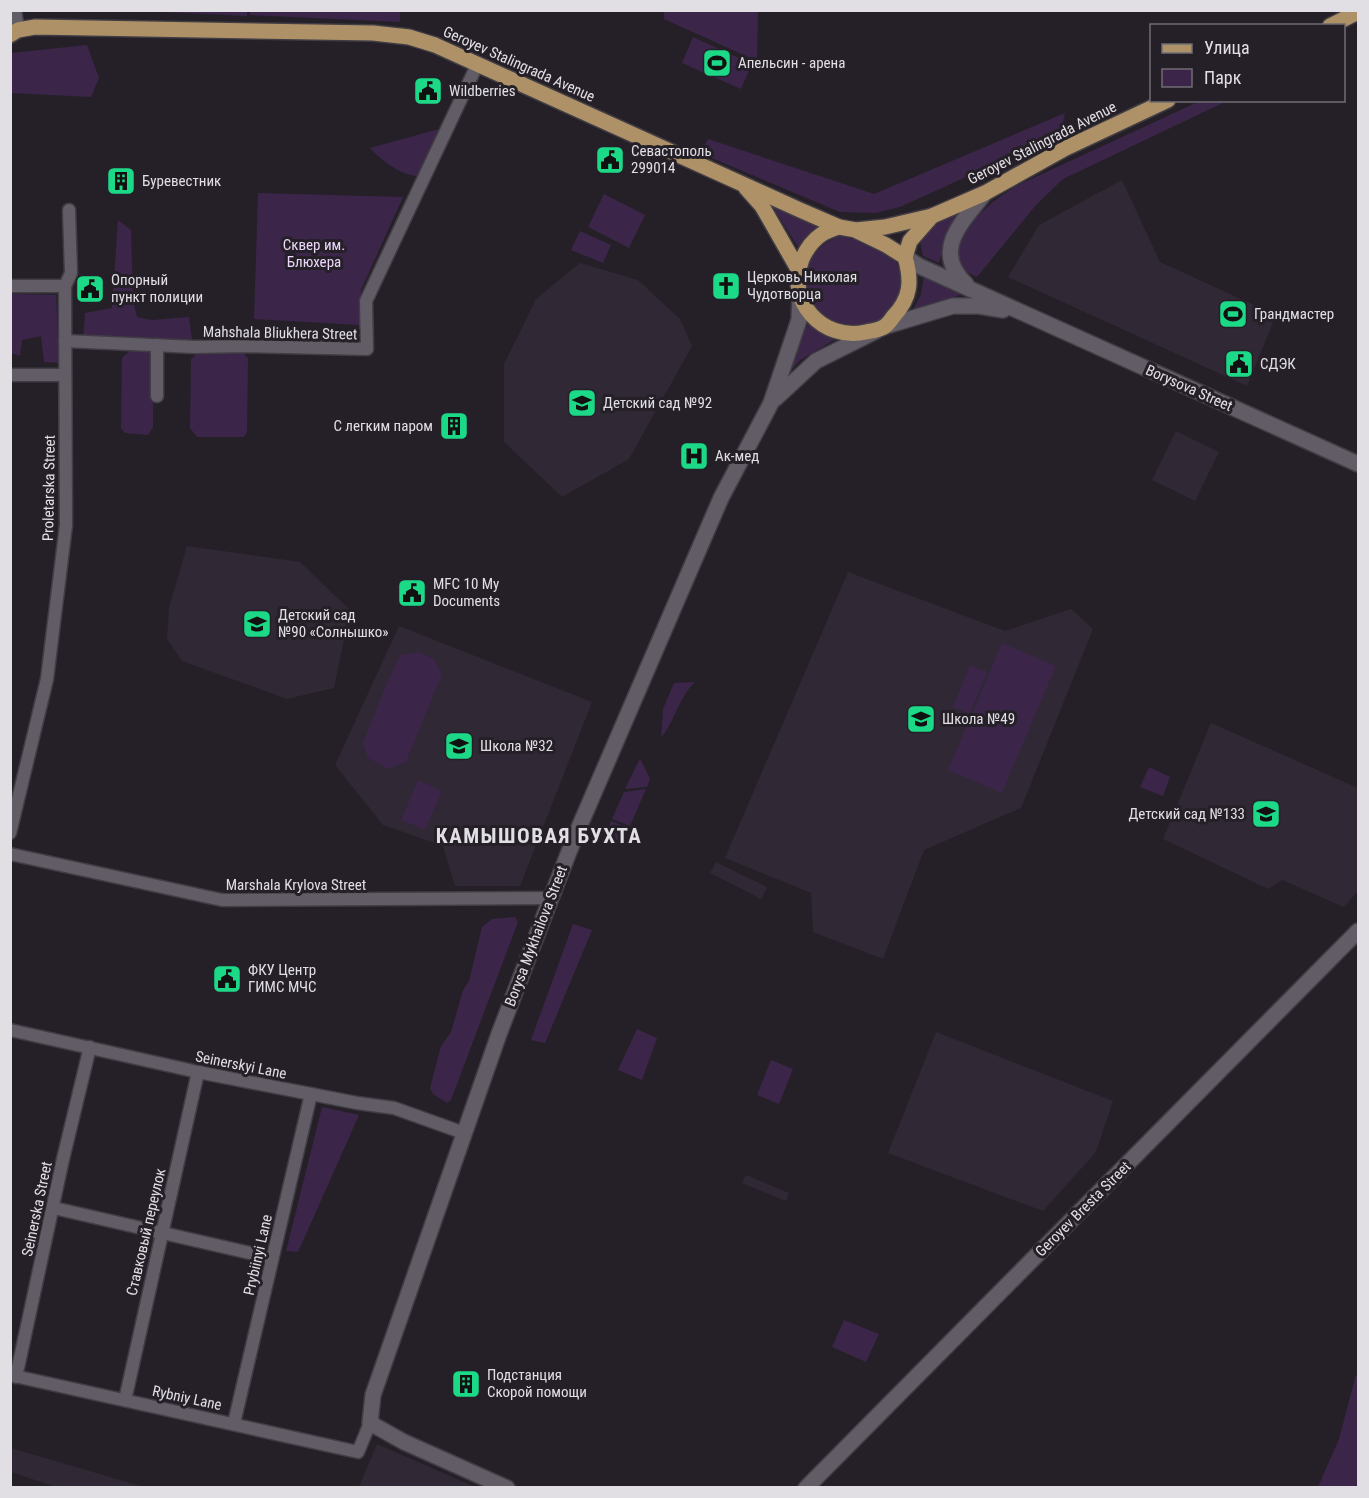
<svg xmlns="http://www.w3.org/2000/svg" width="1369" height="1498" font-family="'Roboto Condensed',sans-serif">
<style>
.built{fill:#302835}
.green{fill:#3b2549}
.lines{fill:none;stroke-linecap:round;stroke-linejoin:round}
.minor-casing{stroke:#413d44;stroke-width:15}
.tertiary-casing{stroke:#413d44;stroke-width:18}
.secondary-casing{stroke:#413d44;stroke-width:18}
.primary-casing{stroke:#413d44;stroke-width:18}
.minor{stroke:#625c66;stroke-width:12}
.tertiary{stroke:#625c66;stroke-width:15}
.secondary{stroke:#625c66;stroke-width:15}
.primary{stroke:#ae9167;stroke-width:15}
.labels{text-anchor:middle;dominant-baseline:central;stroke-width:6;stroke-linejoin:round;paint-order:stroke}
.poi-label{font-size:15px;fill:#e1dee4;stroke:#252028;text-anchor:start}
.street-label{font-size:15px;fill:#e1dee4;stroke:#252028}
.park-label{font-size:15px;fill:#ebd7fa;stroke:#252028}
.district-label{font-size:21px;font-weight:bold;letter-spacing:1.5px;fill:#e1dee4;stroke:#252028}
</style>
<rect width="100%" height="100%" fill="#252028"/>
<!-- built -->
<g class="built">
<path d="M1122 180 1160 262 1276 315 1247 386 1008 277 1039 225Z"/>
<path d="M580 263 638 280 680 319 692 346 629 459 562 497 504 442V364L536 299Z"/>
<path d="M1176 431 1219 452 1195 501 1152 480Z"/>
<path d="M187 546 300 562 350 610 334 688 287 699 182 661 167 639 169 608Z"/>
<path d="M848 572 1005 631 1071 609 1093 629 1021 808 924 850 883 959 813 932 811 893 725 858Z"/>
<path d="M399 626 592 702 520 886H455L443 846 383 825 335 765Z"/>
<path d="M1211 723 1358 788V891L1344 907 1282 880 1268 889 1163 839Z"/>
<path d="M716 862 767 887 761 899 710 873Z"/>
<path d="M936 1032 1113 1101 1096 1152 1043 1211 888 1153Z"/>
<path d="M746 1175 789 1193 786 1201 742 1183Z"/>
<path d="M377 1444 475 1487H359Z"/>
<path d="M10 1448H11L144 1487H56L11 1472Z"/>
</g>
<!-- green -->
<g class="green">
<path d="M147 11H247V16Z"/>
<path d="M250 11H400V22L250 15Z"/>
<path d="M664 11H758L757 61 664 19Z"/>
<path d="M693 37 752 64 741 89 682 63Z"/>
<path d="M87 45 99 78 91 97 11 93V53Z"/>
<path d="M1200 101H1227L1063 179 1036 205 977 277 963 270C961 264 957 257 958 252 961 224 994 200 1016 186Z"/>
<path d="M1065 113 1060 134 900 207 875 213 840 212 700 153 708 139 874 194Z"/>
<path d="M439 129 441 132 422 176C404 178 382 161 370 148Z"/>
<path d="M258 193 403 197 361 290 359 325 254 319Z"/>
<path d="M604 194 645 215 629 248 588 227Z"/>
<path d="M772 206 819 227 808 237 800 250Z"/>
<path d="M963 209 948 231 939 263 923 256 920 241 935 224Z"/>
<path d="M118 220 131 230 133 301 137 317 152 320 189 317 192 340 83 338 85 313 112 308Z"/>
<path d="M580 231 611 245 603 263 571 250Z"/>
<path d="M847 233 893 256 905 281C902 289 899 300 894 307 890 315 880 321 872 323 820 339 784 280 822 246 829 240 839 236 847 233Z"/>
<path d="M924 274 965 293 911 313 921 295Z"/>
<path d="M11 294 56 295 59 363 44 362 41 336 22 340 20 356 11 353Z"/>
<path d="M809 321 820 332 834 340 800 360 785 377Z"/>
<path d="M132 349H148L153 357V427L148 435 125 433 121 428 122 358Z"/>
<path d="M243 352 248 359 247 432 244 437H197L190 428 191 359 198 353Z"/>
<path d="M1002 643 1056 666 1002 793 948 770Z"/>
<path d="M419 652 434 659 442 674 406 762 388 769 368 758 363 743 387 683 400 655Z"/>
<path d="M970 665 987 672 970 714 953 707Z"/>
<path d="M695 682C679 697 675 721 661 738L663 709 674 683Z"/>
<path d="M640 758 650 779 647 787 625 789Z"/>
<path d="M1149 767 1170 777 1163 796 1140 787Z"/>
<path d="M418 780 442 791 425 830 401 820Z"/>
<path d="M646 789 630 826 612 819 624 792Z"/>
<path d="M611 821 629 828 622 839 617 840 611 837 608 829Z"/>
<path d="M515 917 518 922 451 1100 447 1103 433 1094 430 1088 441 1046 451 1032 463 990 469 981 482 927 492 919Z"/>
<path d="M573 924 592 930 545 1043 531 1040Z"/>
<path d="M637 1029 657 1038 642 1080 618 1070Z"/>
<path d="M771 1060 793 1069 779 1104 757 1095Z"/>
<path d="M322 1107 359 1115 298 1252 286 1251Z"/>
<path d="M844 1320 879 1334 866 1362 832 1347Z"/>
<path d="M1356 1375 1358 1376V1487H1318L1339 1439Z"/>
</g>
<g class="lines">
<!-- minor casing -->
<g class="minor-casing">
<g id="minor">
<path d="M15 10 18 30"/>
<path d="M10 286H65"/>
<path d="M65 341 195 347 246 346 367 349 366 301 477 65"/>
<path d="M10 375H65"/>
<path d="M157 396V345"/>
<path d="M10 833 47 679 66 525 65 286 71 273 69 210"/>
<path d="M10 854 222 900 551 898"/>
<path d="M10 1030 198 1072 357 1103 394 1108 464 1133"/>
<path d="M54 1208 272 1258"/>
<path d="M10 1375 358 1452 370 1423"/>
<path d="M16 1377 63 1159 90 1047"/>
<path d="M125 1400 198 1072"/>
<path d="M234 1423 311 1094"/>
</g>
</g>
<!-- tertiary casing -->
<g class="tertiary-casing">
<g id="tertiary">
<path d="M775 399 816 361 876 331"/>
<path d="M507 1488 404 1442 370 1423 373 1395 499 1034 551 898 574 839 721 498 771 403 799 320 800 296"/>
<path d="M806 1488 1358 931"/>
</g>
</g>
<!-- secondary casing -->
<g class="secondary-casing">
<g id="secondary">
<path d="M905 257 919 266 1358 464"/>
<path d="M966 284C931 251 962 222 985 193"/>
<path d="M883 327 953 306H979L1003 310"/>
</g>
</g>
<!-- primary casing -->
<g class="primary-casing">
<g id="primary">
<path d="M1330 26 1358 12"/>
<path d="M10 35 18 30 35 27 373 33 409 37 435 45 800 210 839 227 856 230 885 227 932 216 985 193 1066 148 1168 100"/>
<path d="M746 188 762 206 798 269"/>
<path d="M839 227C833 229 827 231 822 234 813 240 806 250 802 259 785 301 823 342 866 332 871 331 879 330 884 327 887 325 891 320 893 317 911 298 912 281 905 257L886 245 857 231"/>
<path d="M905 257 910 241 932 216"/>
</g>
</g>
<!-- minor -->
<use href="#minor" class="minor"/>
<!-- tertiary -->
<use href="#tertiary" class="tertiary"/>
<!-- secondary -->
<use href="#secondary" class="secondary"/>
<!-- primary -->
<use href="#primary" class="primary"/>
</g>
<!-- icons -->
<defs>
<g id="stadium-square" transform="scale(1.5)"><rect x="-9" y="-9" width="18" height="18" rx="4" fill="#1cd988" stroke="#252028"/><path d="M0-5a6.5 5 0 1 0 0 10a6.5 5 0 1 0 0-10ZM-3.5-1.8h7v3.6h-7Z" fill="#111"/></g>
<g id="civic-square" transform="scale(1.5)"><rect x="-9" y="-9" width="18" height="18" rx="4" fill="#1cd988" stroke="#252028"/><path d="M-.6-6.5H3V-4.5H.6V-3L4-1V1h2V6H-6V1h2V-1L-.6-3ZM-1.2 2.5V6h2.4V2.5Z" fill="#111"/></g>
<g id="building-square" transform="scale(1.5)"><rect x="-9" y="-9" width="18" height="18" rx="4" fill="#1cd988" stroke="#252028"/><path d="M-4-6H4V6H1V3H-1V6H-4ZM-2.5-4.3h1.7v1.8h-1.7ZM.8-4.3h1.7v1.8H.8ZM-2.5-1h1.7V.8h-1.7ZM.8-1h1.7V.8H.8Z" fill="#111"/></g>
<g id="church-square" transform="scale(1.5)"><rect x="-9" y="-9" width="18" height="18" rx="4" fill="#1cd988" stroke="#252028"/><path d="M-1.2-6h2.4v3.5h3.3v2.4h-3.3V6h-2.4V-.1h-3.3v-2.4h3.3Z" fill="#111"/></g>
<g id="school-square" transform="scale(1.5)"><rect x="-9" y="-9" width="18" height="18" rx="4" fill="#1cd988" stroke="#252028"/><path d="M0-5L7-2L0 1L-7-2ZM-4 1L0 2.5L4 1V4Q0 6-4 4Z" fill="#111"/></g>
<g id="hospital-square" transform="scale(1.5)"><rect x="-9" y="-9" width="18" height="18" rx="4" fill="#1cd988" stroke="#252028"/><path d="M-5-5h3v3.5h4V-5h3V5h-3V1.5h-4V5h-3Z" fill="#111"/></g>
</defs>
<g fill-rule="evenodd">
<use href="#stadium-square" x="717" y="63"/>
<use href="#civic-square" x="428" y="91"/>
<use href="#civic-square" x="610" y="160"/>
<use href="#building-square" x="121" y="181"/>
<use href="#church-square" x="726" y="286"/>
<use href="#civic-square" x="90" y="289"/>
<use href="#stadium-square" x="1233" y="314"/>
<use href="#civic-square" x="1239" y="364"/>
<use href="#school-square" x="582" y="403"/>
<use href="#building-square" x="454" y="426"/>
<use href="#hospital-square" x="694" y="456"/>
<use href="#civic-square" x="412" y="593"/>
<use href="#school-square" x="257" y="624"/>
<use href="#school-square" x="921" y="719"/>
<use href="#school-square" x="459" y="746"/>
<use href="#school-square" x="1266" y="814"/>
<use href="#civic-square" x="227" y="979"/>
<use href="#building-square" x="466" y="1384"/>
</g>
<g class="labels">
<!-- poi labels -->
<g class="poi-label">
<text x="738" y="63">Апельсин - арена</text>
<text x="449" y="91">Wildberries</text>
<text x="631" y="151">Севастополь<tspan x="631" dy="17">299014</tspan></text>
<text x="142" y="181">Буревестник</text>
<text x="747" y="277">Церковь Николая<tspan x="747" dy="17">Чудотворца</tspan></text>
<text x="111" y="280">Опорный<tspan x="111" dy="17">пункт полиции</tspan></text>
<text x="1254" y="314">Грандмастер</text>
<text x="1260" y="364">СДЭК</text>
<text x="603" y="403">Детский сад №92</text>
<text x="433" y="426" text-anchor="end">С легким паром</text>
<text x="715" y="456">Ак-мед</text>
<text x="433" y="584">MFC 10 My<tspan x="433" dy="17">Documents</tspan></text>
<text x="278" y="615">Детский сад<tspan x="278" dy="17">№90 «Солнышко»</tspan></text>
<text x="942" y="719">Школа №49</text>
<text x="480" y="746">Школа №32</text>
<text x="1245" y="814" text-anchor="end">Детский сад №133</text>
<text x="248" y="970">ФКУ Центр<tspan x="248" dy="17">ГИМС МЧС</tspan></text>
<text x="487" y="1375">Подстанция<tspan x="487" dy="17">Скорой помощи</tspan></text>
</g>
<!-- street labels -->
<g class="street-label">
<text transform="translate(519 64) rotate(24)">Geroyev Stalingrada Avenue</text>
<text transform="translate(1042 143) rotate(-27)">Geroyev Stalingrada Avenue</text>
<text transform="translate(280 333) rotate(1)">Mahshala Bliukhera Street</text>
<text transform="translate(1189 388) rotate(24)">Borysova Street</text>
<text transform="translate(49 488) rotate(-89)">Proletarska Street</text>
<text x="296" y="885">Marshala Krylova Street</text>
<text transform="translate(536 936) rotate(-69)">Borysa Mykhailova Street</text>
<text transform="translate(241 1065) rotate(11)">Seinerskyi Lane</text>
<text transform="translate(37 1209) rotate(-78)">Seinerska Street</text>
<text transform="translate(1083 1209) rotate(-45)">Geroyev Bresta Street</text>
<text transform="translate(146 1232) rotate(-77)">Ставковый переулок</text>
<text transform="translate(258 1255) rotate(-77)">Prybiinyi Lane</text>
<text transform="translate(187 1398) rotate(12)">Rybniy Lane</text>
</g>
<!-- park labels -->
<g class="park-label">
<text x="314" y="245">Сквер им.<tspan x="314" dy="17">Блюхера</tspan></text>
</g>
<!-- district labels -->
<g class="district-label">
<text x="539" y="836">КАМЫШОВАЯ БУХТА</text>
</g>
</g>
<!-- border -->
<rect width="1369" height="1498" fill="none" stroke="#e1dee4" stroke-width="24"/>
<!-- legend -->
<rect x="1150" y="24" width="195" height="78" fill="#252028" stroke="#706c73" stroke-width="1.5"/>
<rect x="1162" y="44" width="30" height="9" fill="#ae9167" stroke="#706c73" stroke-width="1.5"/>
<text x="1204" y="54" font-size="18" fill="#e1dee4">Улица</text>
<rect x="1162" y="69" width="30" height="18" fill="#3b2549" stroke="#706c73" stroke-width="1.5"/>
<text x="1204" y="84" font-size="18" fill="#e1dee4">Парк</text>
</svg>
